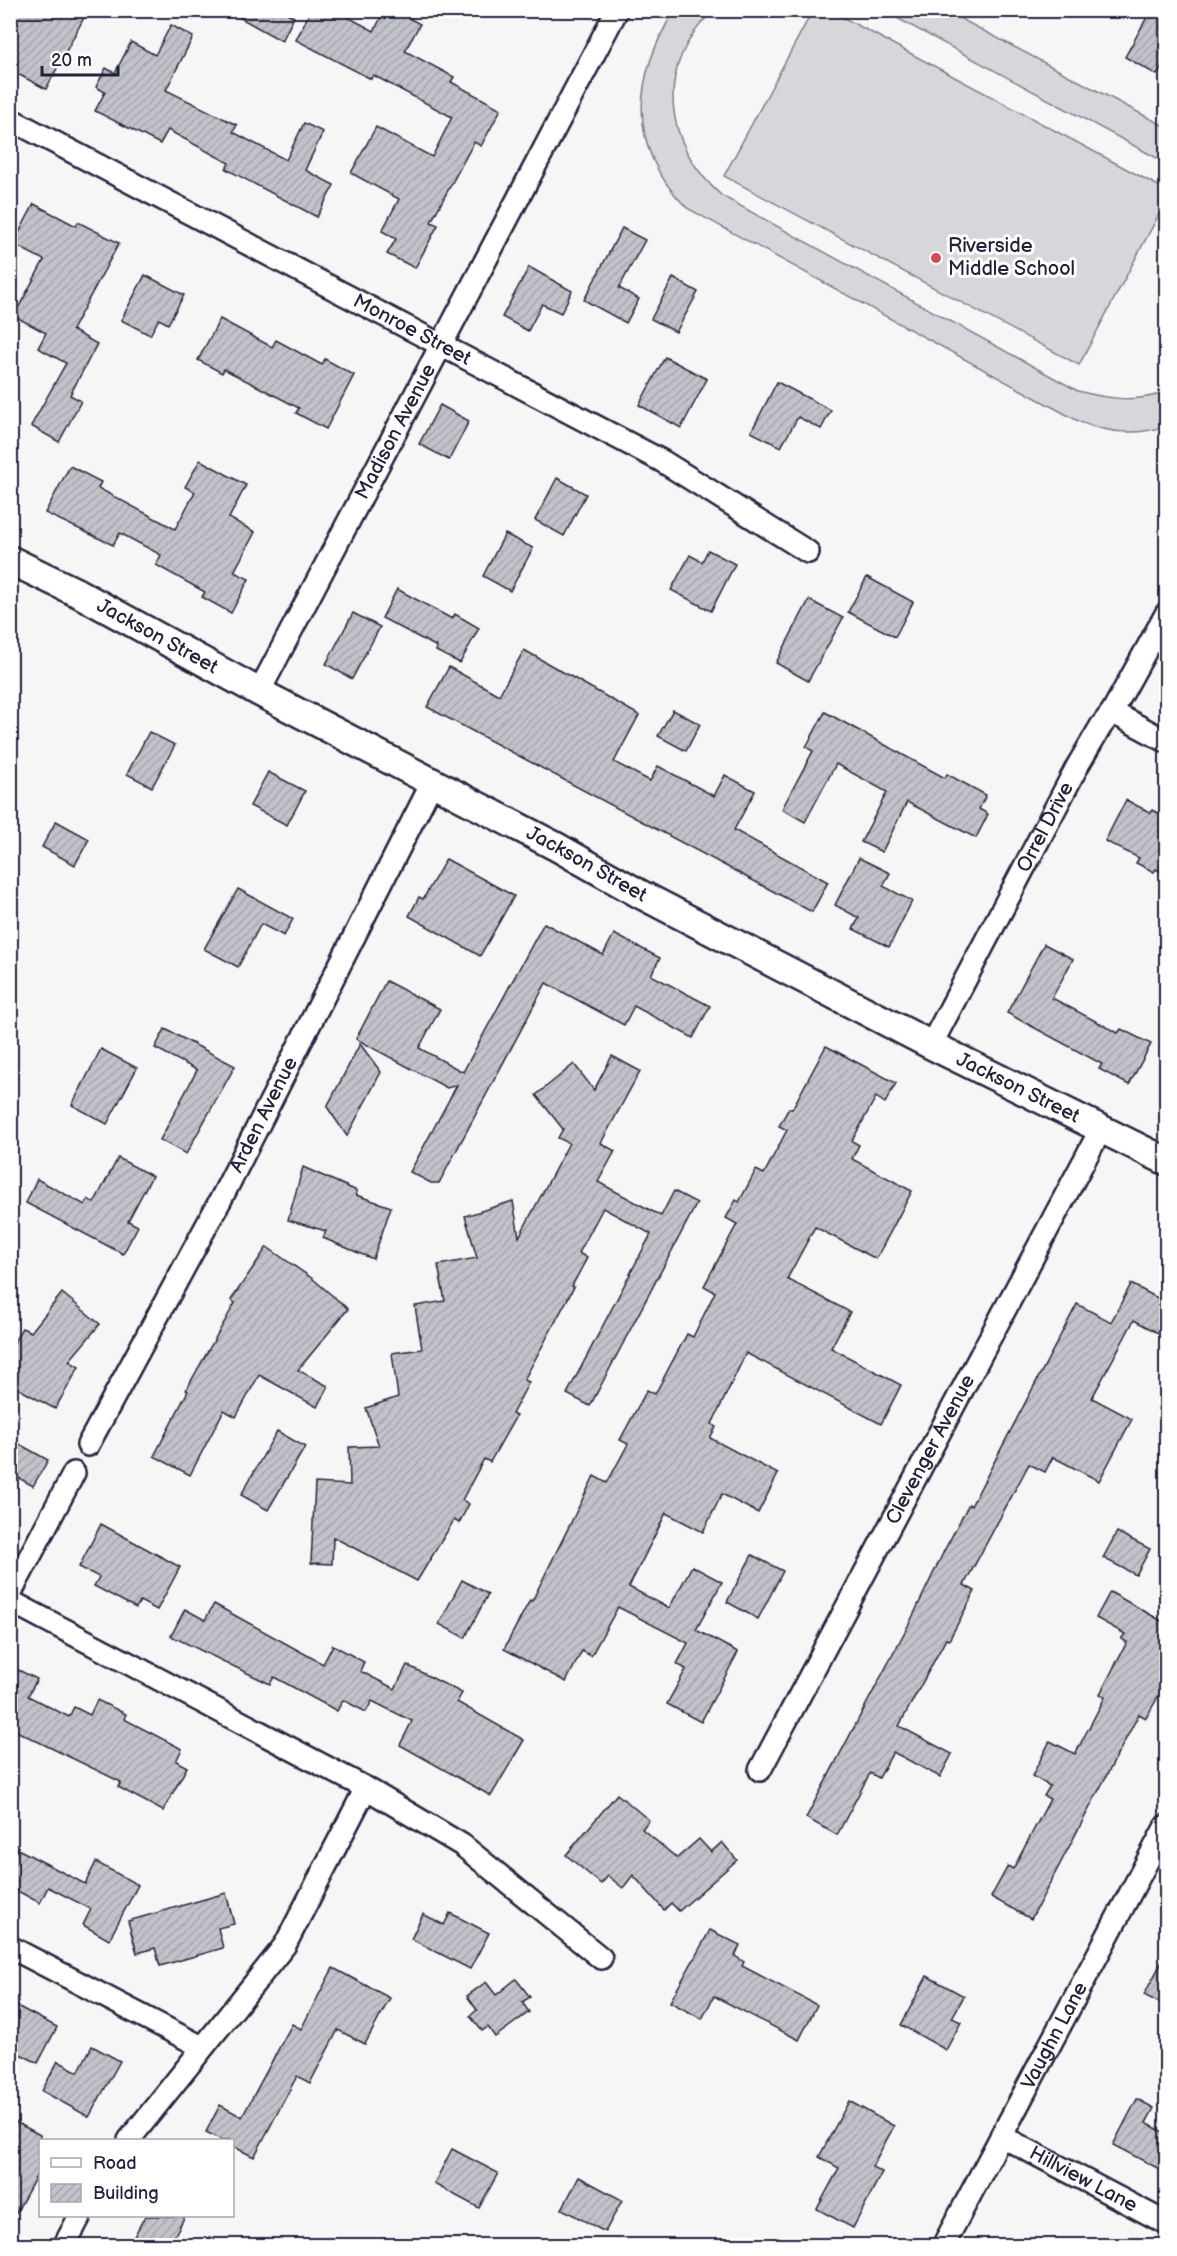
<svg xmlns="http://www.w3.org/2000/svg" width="1177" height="2256" font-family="'Balsamiq Sans',sans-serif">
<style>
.pitch{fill:#d7d7db;stroke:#7c7c8b;stroke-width:1.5}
.building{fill:url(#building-hatch);stroke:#22223b;stroke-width:1.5}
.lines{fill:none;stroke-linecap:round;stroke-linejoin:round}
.minor-casing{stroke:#22223b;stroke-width:26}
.tertiary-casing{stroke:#22223b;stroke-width:32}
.minor{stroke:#fff;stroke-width:21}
.tertiary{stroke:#fff;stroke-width:27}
.poi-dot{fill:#d1495b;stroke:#fff;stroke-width:2}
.labels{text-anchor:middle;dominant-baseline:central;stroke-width:6;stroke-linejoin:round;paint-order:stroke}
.poi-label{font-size:20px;fill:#22223b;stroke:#fff;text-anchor:start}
.street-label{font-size:20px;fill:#22223b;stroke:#fff}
</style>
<defs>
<pattern id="building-hatch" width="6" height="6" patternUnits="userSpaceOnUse" patternTransform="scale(1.5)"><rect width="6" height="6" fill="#c2c2c9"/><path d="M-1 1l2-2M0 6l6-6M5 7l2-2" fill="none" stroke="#a6a6ae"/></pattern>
</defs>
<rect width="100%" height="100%" fill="#f6f6f7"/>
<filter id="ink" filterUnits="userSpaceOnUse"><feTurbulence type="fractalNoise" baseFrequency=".0167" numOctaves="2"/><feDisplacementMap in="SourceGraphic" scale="12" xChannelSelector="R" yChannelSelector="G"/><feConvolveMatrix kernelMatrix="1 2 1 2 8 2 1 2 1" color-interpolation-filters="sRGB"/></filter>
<g filter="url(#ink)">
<!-- pitch -->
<g class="pitch">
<path d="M813 10 831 11 1166 190V201L1079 365 724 176Z"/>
<path d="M674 11H713C654 66 663 144 722 196L1078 391C1108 399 1136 403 1166 392V426C1136 436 1110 433 1080 422L687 208C627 148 632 80 674 11Z"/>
<path d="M884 11H946L1166 127V163Z"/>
</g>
<!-- building -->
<g class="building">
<path d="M10 10H88L46 89 10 70Z"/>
<path d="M226 10H282L294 17 282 41Z"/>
<path d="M311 10H335L374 31 385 10H394L420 24 405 51 454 77 451 82 501 109 481 146 474 142 431 222 438 225 415 268 387 254 396 239 382 231 399 199 351 173 376 127 432 157 452 117 373 75 371 79 296 40Z"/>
<path d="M1151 10H1167V58L1157 75 1125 57Z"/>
<path d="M171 25 193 37 166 90 237 125 233 132 286 160 304 123 323 132 305 170 334 185 317 217 226 169 229 163 168 130 160 144 95 111 105 92 96 87 106 68 115 73 131 42 155 55Z"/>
<path d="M34 204 76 226 78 222 119 243 72 330 97 344 70 395 81 401 59 442 31 426 66 363 38 348 46 333 14 316 44 260 13 244Z"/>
<path d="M622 228 645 240 619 288 639 299 626 323 584 300Z"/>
<path d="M529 267 572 291 561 313 542 304 528 331 502 317Z"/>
<path d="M145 275 184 295 168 324 159 319 150 335 121 320Z"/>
<path d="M673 278 698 292 676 332 651 319Z"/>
<path d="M220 319 272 347 276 340 322 365 325 359 354 375 326 429 296 413 299 408 224 369 222 373 198 360Z"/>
<path d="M665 357 707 379 681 428 639 405Z"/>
<path d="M777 382 831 410 821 429 798 417 781 447 751 432Z"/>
<path d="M440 405 469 421 449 460 419 444Z"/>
<path d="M200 460 246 485 229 518 255 532 234 572 249 579 231 613 202 597 205 592 156 565 161 555 120 533 113 545 45 513 70 466 101 482 98 488 175 529 195 492 185 487Z"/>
<path d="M557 478 586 494 564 536 535 520Z"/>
<path d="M505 534 533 548 510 591 483 576Z"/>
<path d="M708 550 735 564 711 611 671 590 690 555 702 562Z"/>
<path d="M867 577 913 602 895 637 848 612Z"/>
<path d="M397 589 452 619 455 614 479 628 460 663 436 651 437 647 382 618Z"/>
<path d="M809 600 843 618 808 681 776 663Z"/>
<path d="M353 613 380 627 352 679 326 664Z"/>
<path d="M524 650 639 715 614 762 650 781 658 766 714 796 725 775 755 791 734 830 828 882 812 912 427 707 449 667 499 695Z"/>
<path d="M673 710 700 724 686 751 658 736Z"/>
<path d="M825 712 945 778 947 774 986 795 979 809 988 814 976 838 907 802 882 852 861 842 887 792 836 764 805 822 782 809 813 751 806 747Z"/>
<path d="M149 732 175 745 152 787 127 774Z"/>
<path d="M268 772 305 791 287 825 250 806Z"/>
<path d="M1126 800 1151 813 1152 810 1167 817V875L1156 869 1154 872 1136 863 1139 858 1105 841Z"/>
<path d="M56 821 89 839 75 865 42 847Z"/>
<path d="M859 858 890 873 883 886 912 901 889 947 853 929 859 918 835 905Z"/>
<path d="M446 859 514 896 480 956 409 916 419 897 423 899Z"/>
<path d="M238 889 293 919 284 936 261 924 238 967 204 949Z"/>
<path d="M544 923 603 955 614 934 660 958 651 975 710 1006 693 1038 634 1006 624 1025 546 983 439 1183H431L410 1172 457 1085 447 1088 356 1039 386 981 440 1009 419 1048 463 1072Z"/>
<path d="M1044 944 1073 959 1052 998 1118 1033 1121 1029 1151 1044 1129 1085 1099 1069 1102 1064 1007 1013Z"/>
<path d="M165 1029 235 1066 186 1154 160 1140 197 1070 155 1048Z"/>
<path d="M360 1044 381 1072 347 1136 327 1107Z"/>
<path d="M826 1046 896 1083 885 1103 876 1097 852 1141 859 1145 852 1159 912 1191 876 1259 815 1227 787 1279 850 1312 831 1348 901 1385 881 1424 746 1353 712 1424 716 1427 710 1438 778 1474 758 1513 722 1494 703 1532 666 1513 629 1587 669 1608 692 1566 722 1582 696 1630 738 1652 701 1722 667 1704 686 1669 677 1664 688 1643 618 1607 591 1656 582 1651 566 1682 504 1649 530 1600 532 1601 594 1476 607 1483 628 1444 620 1440 647 1390 655 1394 687 1334 693 1337 715 1292 704 1286 737 1224 726 1218 736 1200 739 1202 756 1170 764 1174 787 1130 779 1126 789 1108 792 1109Z"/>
<path d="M101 1049 137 1068 107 1124 72 1105Z"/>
<path d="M612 1056 640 1071 601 1143 615 1151 598 1182 661 1216 674 1191 697 1203 590 1406 567 1394 651 1234 603 1208 579 1253 587 1258 572 1286 574 1287 524 1380 529 1382 512 1414 516 1416 490 1462 484 1459 462 1500 469 1504 459 1523 454 1520 417 1581 333 1537 332 1564 311 1563 315 1483 350 1485 349 1447 379 1446 366 1408 398 1397 392 1353 422 1349 415 1306 445 1301 438 1265 477 1258 465 1216 513 1201 519 1237 569 1143 558 1138 563 1129 536 1095 574 1064 594 1090Z"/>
<path d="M118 1158 152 1176 128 1221 138 1226 123 1254 26 1203 37 1179 85 1205 88 1199 94 1203Z"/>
<path d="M303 1167 357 1191 356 1195 391 1207 373 1259 323 1238 326 1231 288 1220Z"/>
<path d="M267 1247 313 1279 348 1309 298 1370 328 1386 317 1407 259 1375 236 1417 224 1410 190 1475 154 1456 188 1391 186 1390 235 1303 231 1300Z"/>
<path d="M1131 1284 1167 1303V1317L1158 1333 1134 1320 1092 1398 1132 1419 1099 1481 1053 1457 1045 1472 1029 1464 964 1585 975 1591 949 1640 946 1639 899 1726 952 1754 940 1777 893 1752 879 1778 870 1773 837 1835 806 1818 911 1620 944 1551 969 1504 971 1506 1077 1304 1111 1322Z"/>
<path d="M62 1293 100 1324 69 1361 79 1367 55 1409 10 1384V1349L22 1328 31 1332Z"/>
<path d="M277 1431 305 1447 268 1510 241 1495Z"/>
<path d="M10 1439 48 1460 33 1486 10 1473Z"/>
<path d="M101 1524 180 1567 157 1610 140 1601 136 1608 94 1586 99 1577 79 1567Z"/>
<path d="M1117 1532 1150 1549 1136 1575 1103 1558Z"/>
<path d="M752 1555 783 1571 758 1619 727 1602Z"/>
<path d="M462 1580 488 1594 465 1638 439 1624Z"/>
<path d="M1110 1592 1167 1624V1681L1146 1718 1139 1714 1031 1919 991 1897 1008 1866 1013 1869 1050 1799 1044 1796 1050 1786 1032 1776 1050 1741 1075 1754 1105 1697 1100 1694 1127 1642 1121 1639 1125 1634 1096 1618Z"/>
<path d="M214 1604 323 1664 333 1645 364 1662 360 1671 395 1689 407 1665 462 1693 457 1702 524 1740 491 1796 400 1745 412 1721 372 1701 366 1712 343 1700 337 1711 274 1677 270 1684 171 1636 185 1609 205 1620Z"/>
<path d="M10 1666 37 1679 28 1696 69 1717 74 1707 90 1715 97 1700 126 1714 124 1719 182 1749 176 1761 187 1767 163 1811 118 1787 121 1782 10 1728Z"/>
<path d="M617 1794 649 1820 642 1829 677 1858 699 1839 711 1852 722 1842 737 1860 679 1911 671 1903 664 1910 633 1875 623 1888 608 1876 601 1884 566 1855Z"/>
<path d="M10 1845 85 1884 96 1862 138 1885 109 1940 83 1925 91 1909 48 1887 40 1903 10 1887Z"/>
<path d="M226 1893 234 1924 218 1928 223 1948 160 1966 155 1948 137 1953 128 1921Z"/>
<path d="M450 1913 489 1933 470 1969 411 1939 423 1914 444 1925Z"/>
<path d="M710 1930 740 1945 735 1956 744 1962 742 1966 817 2005 799 2040 714 1996 702 2019 670 2002Z"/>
<path d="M1167 1952V2007L1144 1995Z"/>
<path d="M333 1968 390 1998 365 2044 338 2030 310 2083 297 2076 254 2157 232 2146V2140H222L206 2132 220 2105 242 2117 292 2024 301 2029Z"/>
<path d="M927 1976 964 1996 952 2018 961 2022 946 2050 901 2025Z"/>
<path d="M516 1979 530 1997 522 2002 529 2012 495 2037 488 2027 482 2031 470 2016 477 2010 467 1996 486 1982 496 1995Z"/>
<path d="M17 2006 57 2027 38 2063 10 2049V2017Z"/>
<path d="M92 2046 120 2061 89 2117 42 2091 58 2061 78 2072Z"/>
<path d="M1137 2099 1154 2108 1146 2123 1167 2134V2173L1113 2145Z"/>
<path d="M849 2101 894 2126 872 2167 882 2172 853 2228 817 2209 839 2168 819 2157Z"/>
<path d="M10 2119 40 2135V2169L10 2224Z"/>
<path d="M452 2149 498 2173 479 2208 434 2184Z"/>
<path d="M579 2177 622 2200 605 2232 562 2209Z"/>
<path d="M145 2216H185L169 2246H129Z"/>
</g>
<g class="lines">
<!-- minor casing -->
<g class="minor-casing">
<g id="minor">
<path id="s1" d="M10 119 662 461 808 552"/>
<path id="s2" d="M259 692 617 10"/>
<path d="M1112 712 1166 741"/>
<path id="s3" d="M931 1045 1078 765 1101 726 1112 712 1166 614"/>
<path id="s4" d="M88 1445 221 1199 432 783"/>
<path d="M10 1594 74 1473"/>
<path d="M10 1601 366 1788 462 1845 601 1958"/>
<path id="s5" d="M760 1770 1101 1129"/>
<path d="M10 1947 202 2047"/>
<path id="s6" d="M1001 2136 1166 2223"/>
<path d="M129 2140 285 1945 366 1788"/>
<path d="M64 2246 80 2216"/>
<path id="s7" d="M943 2246 1166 1826"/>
</g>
</g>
<!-- tertiary casing -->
<g class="tertiary-casing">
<g id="tertiary">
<path id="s8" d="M10 560 78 593 259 692 557 847 640 894 931 1045 1166 1161"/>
</g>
</g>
<!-- minor -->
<use href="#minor" class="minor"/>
<!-- tertiary -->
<use href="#tertiary" class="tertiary"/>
</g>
</g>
<!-- markers -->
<circle class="poi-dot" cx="936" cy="258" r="6"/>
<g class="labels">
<!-- poi labels -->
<g class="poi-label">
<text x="948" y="246">Riverside<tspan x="948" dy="23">Middle School</tspan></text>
</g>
<!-- street labels -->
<g class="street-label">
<text stroke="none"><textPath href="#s1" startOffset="454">Monroe Street</textPath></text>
<text stroke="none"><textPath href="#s2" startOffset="294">Madison Avenue</textPath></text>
<text stroke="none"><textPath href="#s8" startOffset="166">Jackson Street</textPath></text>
<text stroke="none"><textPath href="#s3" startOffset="246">Orrel Drive</textPath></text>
<text stroke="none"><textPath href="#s8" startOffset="652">Jackson Street</textPath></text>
<text stroke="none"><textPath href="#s8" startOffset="1138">Jackson Street</textPath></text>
<text stroke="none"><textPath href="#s4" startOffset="374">Arden Avenue</textPath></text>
<text stroke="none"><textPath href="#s5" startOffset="363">Clevenger Avenue</textPath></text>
<text stroke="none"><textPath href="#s7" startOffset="238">Vaughn Lane</textPath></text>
<text stroke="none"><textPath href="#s6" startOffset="93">Hillview Lane</textPath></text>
</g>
</g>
<!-- margin -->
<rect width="1177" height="2256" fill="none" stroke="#fff" stroke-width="36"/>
<rect x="18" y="18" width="1141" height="2220" fill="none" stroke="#22223b" stroke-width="2" filter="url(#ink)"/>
<!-- legend -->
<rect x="39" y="2139" width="195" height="78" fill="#ffffff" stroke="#a7a7b1" stroke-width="1.5"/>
<rect x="51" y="2158" width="30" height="9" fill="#ffffff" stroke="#a7a7b1" stroke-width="1.5"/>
<text x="93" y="2169" font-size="18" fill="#22223b">Road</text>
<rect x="51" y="2184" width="30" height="18" fill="url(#building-hatch)" stroke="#a7a7b1" stroke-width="1.5"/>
<text x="93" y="2199" font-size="18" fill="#22223b">Building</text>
<!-- scale -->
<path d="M42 66v9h76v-9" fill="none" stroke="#22223b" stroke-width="3"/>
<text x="51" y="66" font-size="18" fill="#22223b" stroke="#ffffff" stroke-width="4.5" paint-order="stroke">20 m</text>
</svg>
